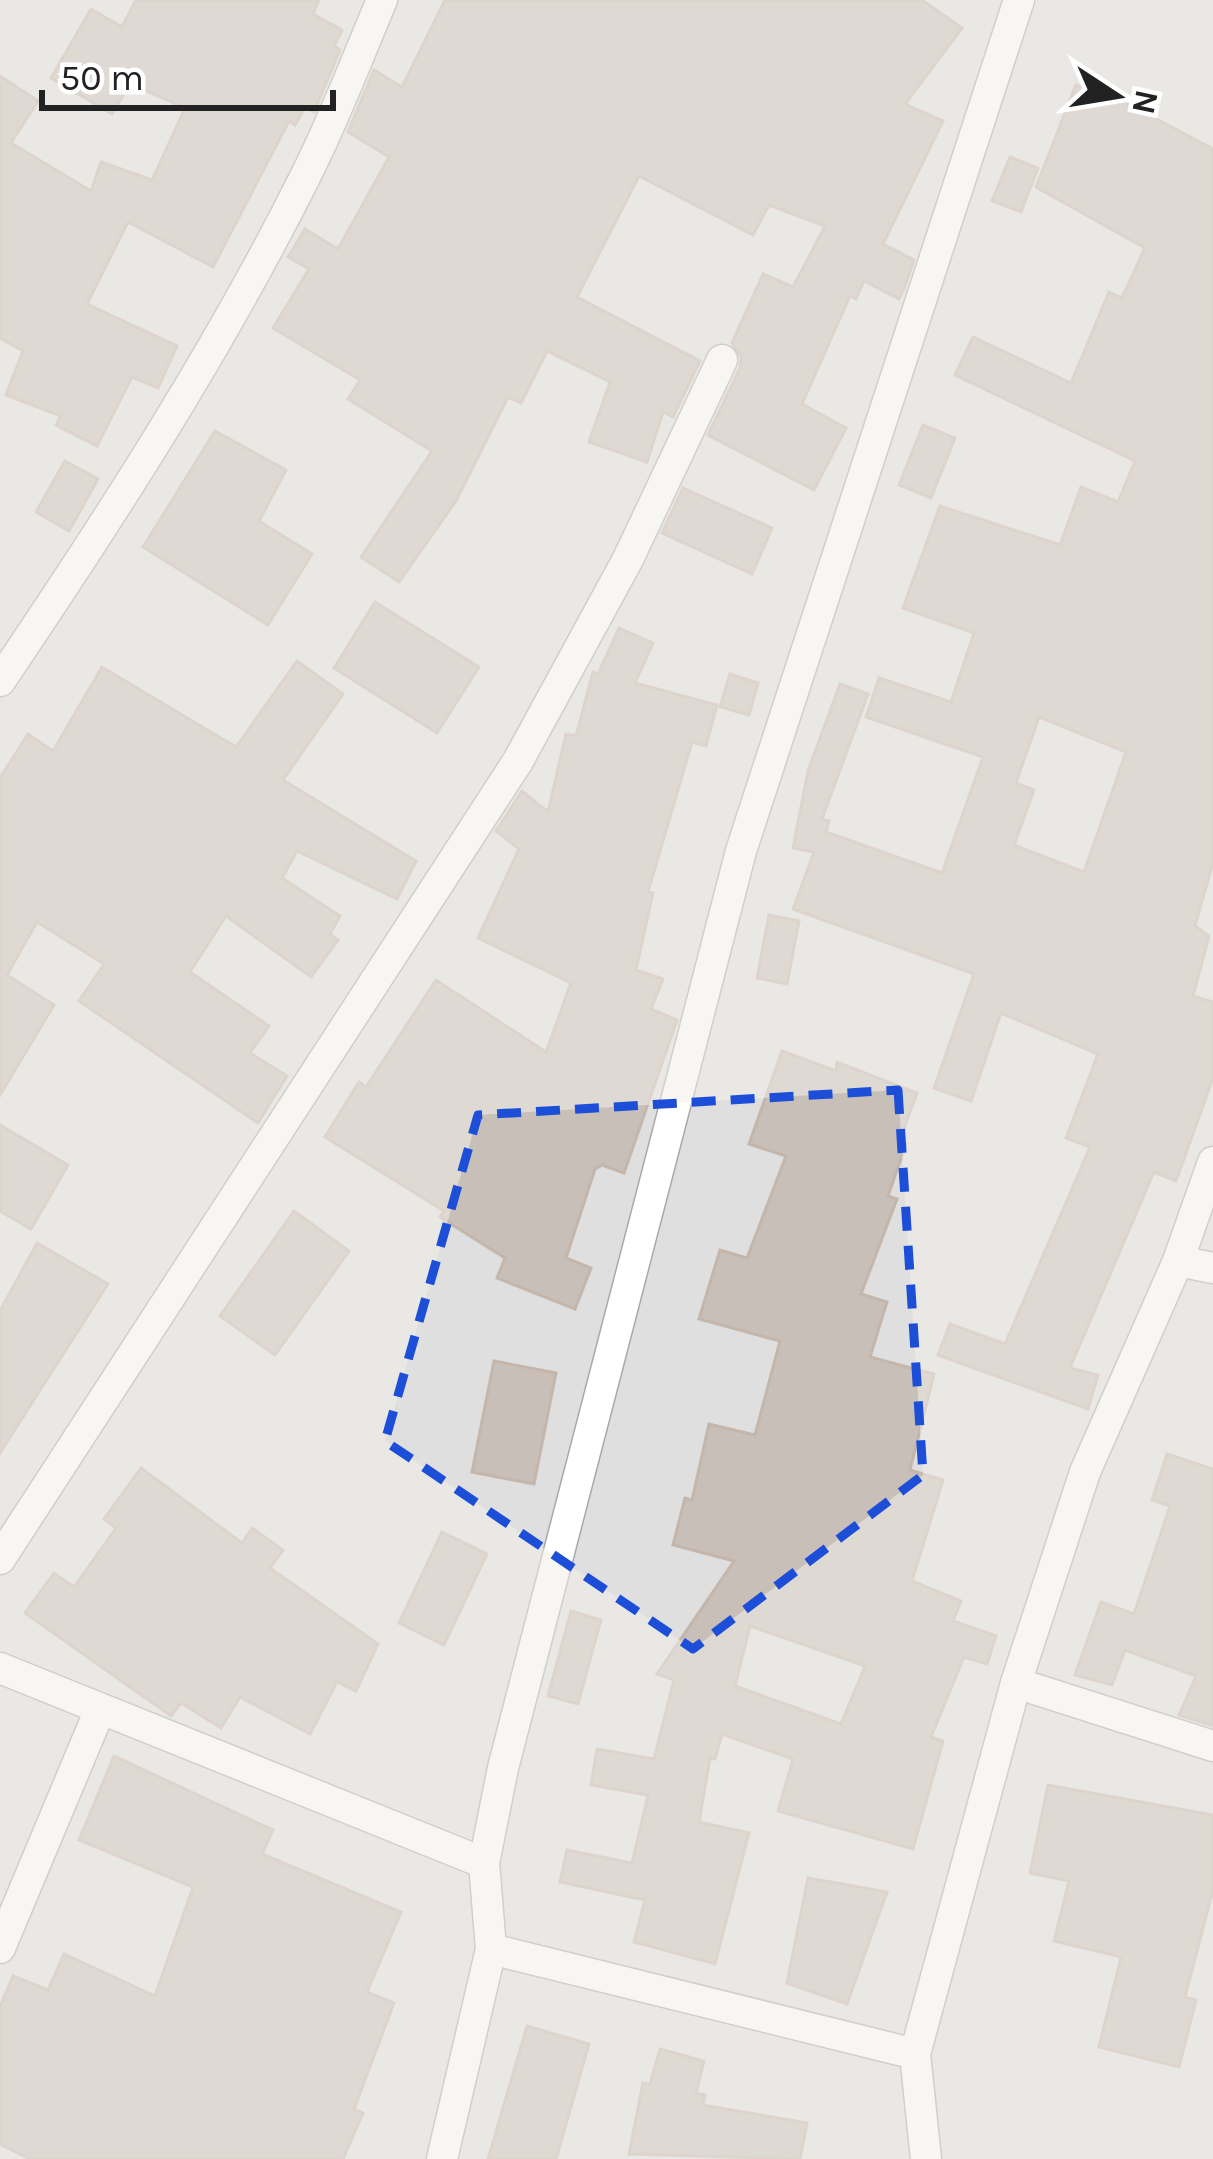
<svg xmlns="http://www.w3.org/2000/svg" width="1213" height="2159" font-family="Karla,sans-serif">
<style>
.residential{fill:#e0dfdf}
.building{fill:#c7bfb8;stroke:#c4b6ab;stroke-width:3;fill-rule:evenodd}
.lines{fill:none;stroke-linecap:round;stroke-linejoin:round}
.minor-casing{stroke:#a9a9a9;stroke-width:33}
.minor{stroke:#fff;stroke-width:30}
.marked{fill:none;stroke:#1d4ed8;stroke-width:9;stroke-dasharray:24 15;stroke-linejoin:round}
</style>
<rect width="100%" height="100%" fill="#f2efe9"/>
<!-- residential -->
<rect class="residential" x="0" y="0" width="1213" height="2159"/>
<!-- building -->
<g class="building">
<path d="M136 0H319L313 14 342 30 334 46 340 50 314 112 305 107 295 125 289 121 213 267 128 222 87 304 177 346 158 388 132 377 97 446 56 425 61 416 6 395 23 351 0 338V76L38 101 11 143 91 191 101 162 152 180 185 108 130 84 112 114 51 78 91 9 122 27Z"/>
<path d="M445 0H922L962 28 905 104 943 121 883 244 914 260 905 286 899 299 864 281 856 299 850 296 802 404 846 428 814 490 708 435 740 368 741 357 732 343 763 274 793 287 825 226 769 205 753 235 639 176 577 297 700 361 673 417 663 412 647 462 589 442 610 382 547 351 521 403 508 397 456 501 399 582 361 557 432 451 348 399 360 380 273 328 309 269 288 257 305 229 338 249 389 157 348 132 374 70 402 87Z"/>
<path d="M1076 85 1132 106 1213 149V863L1195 926 1209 936 1193 996 1213 1002V1078L1176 1181 1154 1172 1070 1368 1098 1375 1088 1409 938 1355 950 1324 1005 1344 1090 1147 1066 1138 1098 1054 1001 1013 971 1101 934 1088 974 974 793 909 814 852 793 848 808 771 840 684 868 694 822 819 829 821 826 832 942 873 983 757 866 717 879 678 951 702 974 633 903 608 940 506 1060 545 1081 487 1118 502 1135 461 955 375 973 337 1071 383 1109 292 1122 298 1145 248 1036 187ZM1039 717 1126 752 1084 872 1014 845 1034 790 1016 783Z"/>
<path d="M1010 157 1038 168 1021 212 992 201Z"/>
<path d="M923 425 955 438 931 498 899 485Z"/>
<path d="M215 431 286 470 259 521 312 554 268 625 143 547Z"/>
<path d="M65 461 98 479 69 531 36 512Z"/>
<path d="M683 488 772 528 752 574 662 533Z"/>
<path d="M375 602 479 667 437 733 334 668Z"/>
<path d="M619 628 653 643 635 683 717 705 706 746 692 742 648 892 653 893 636 970 663 979 651 1009 677 1020 624 1173 602 1165 595 1169 566 1258 591 1268 575 1309 497 1278 505 1258 440 1217 444 1211 325 1137 359 1082 366 1087 436 980 546 1052 571 983 478 938 519 849 496 831 522 791 548 812 566 734 576 736 593 672 598 674Z"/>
<path d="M297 661 343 694 283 780 416 861 397 899 297 851 282 878 340 916 330 934 338 940 311 977 226 916 190 972 269 1026 250 1053 287 1076 258 1123 79 1001 104 964 37 922 7 975 54 1005 0 1095V778L28 734 53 751 102 667 236 747Z"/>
<path d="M730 674 758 683 749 715 720 707Z"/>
<path d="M769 915 799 921 787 984 757 978Z"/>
<path d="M782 1051 836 1071 837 1062 917 1093 899 1142 906 1144 888 1196 897 1199 861 1294 887 1302 870 1357 934 1374 910 1470 943 1480 912 1581 961 1601 953 1621 996 1636 987 1664 964 1657 931 1737 943 1741 913 1849 778 1811 793 1759 722 1734 715 1759 710 1758 699 1822 749 1833 715 1964 634 1942 645 1900 560 1882 567 1850 632 1863 648 1795 591 1785 597 1749 654 1759 674 1680 657 1674 734 1561 673 1545 685 1498 692 1500 709 1424 755 1435 780 1341 699 1319 720 1250 747 1258 786 1156 749 1144ZM750 1626 865 1666 841 1724 735 1686Z"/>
<path d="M0 1125 68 1165 31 1229 0 1211Z"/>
<path d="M294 1211 349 1251 275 1355 220 1316Z"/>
<path d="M37 1243 108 1284 0 1453V1311Z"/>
<path d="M494 1361 556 1373 534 1484 472 1472Z"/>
<path d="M1167 1454 1213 1469V1726L1179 1715 1196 1676 1125 1650 1112 1685 1075 1675 1101 1602 1134 1614 1170 1506 1152 1500Z"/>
<path d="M141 1468 242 1543 252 1528 283 1550 270 1568 378 1644 356 1691 337 1682 310 1734 240 1697 221 1728 181 1703 171 1716 25 1613 54 1573 74 1587 116 1528 104 1519Z"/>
<path d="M442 1532 487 1554 444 1645 399 1623Z"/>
<path d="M571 1611 601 1620 578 1704 548 1696Z"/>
<path d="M114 1756 273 1830 262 1854 401 1912 367 1992 394 2003 354 2109 363 2113 343 2159H30L0 2144V2007L13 1976 48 1990 64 1954 155 1996 193 1887 79 1840Z"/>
<path d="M1048 1785 1213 1815V1890L1185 1997 1196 2000 1179 2067 1099 2047 1121 1957 1054 1941 1069 1881 1030 1873Z"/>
<path d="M808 1878 887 1892 847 2004 787 1983Z"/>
<path d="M527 2026 589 2044 556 2159H488Z"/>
<path d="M660 2049 704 2061 696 2093 705 2095 703 2105 807 2123 800 2159 629 2154 643 2083 650 2084Z"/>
</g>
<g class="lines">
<!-- minor casing -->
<g class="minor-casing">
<g id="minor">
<path d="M0 681C110 518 217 353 305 177 334 120 357 59 382 0"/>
<path d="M1178 1261 1213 1268"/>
<path d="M0 1559 518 761 628 559 722 360"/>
<path d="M0 1668 484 1863"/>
<path d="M1016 1683 1213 1746"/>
<path d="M0 1948 99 1712"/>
<path d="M491 1949 915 2054"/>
<path d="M442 2159 491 1949 484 1863 503 1768 741 851 1019 0"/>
<path d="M926 2159 915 2054 1016 1683 1085 1472 1178 1261 1213 1162"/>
</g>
</g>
<!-- minor -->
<use href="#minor" class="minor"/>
</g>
<!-- marked area -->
<path d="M0 0H1213V2159H0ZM898 1090 923 1475 693 1649 385 1441 478 1115Z" fill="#f2efe9" fill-opacity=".55" fill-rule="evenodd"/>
<path class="marked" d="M898 1090 923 1475 693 1649 385 1441 478 1115Z"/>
<!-- north arrow -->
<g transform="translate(1117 96) rotate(102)" stroke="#ffffff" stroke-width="9" paint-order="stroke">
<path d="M0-9L21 45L0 30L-21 45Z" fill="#222222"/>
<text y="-18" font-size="33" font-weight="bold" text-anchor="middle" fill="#222222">N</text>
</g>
<!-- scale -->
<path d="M42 90v18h291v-18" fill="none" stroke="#222222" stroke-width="6"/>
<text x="60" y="90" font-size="36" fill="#222222" stroke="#ffffff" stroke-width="9" paint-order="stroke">50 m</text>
</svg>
